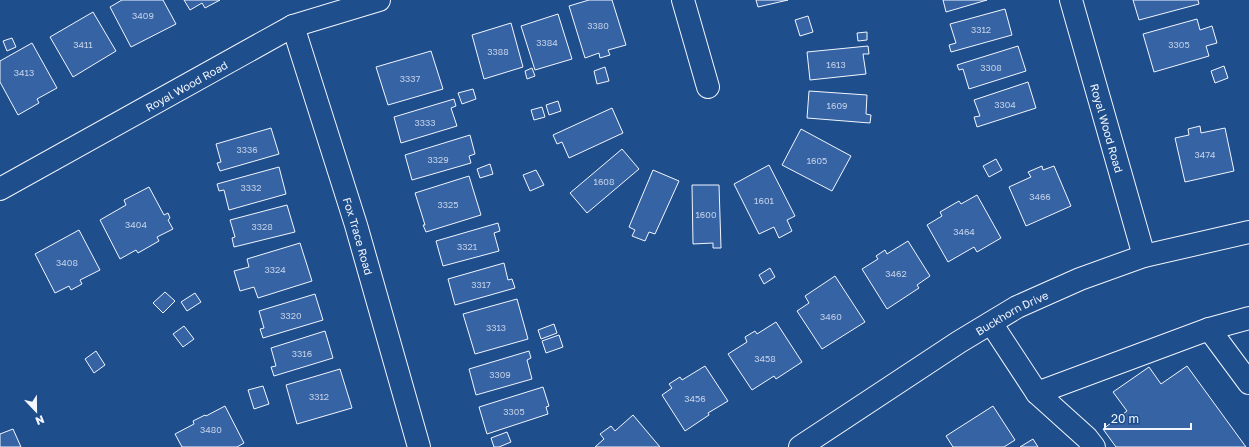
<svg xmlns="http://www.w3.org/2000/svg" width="1249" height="447" font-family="'Golos Text',sans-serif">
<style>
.building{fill:#3563a3;stroke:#f2f6ff}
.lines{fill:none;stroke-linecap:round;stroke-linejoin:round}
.minor-casing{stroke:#f2f6ff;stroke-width:24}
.minor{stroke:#1f4e8c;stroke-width:22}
.labels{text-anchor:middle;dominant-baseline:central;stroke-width:3;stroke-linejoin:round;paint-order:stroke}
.number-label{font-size:9px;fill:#c3d1e8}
.street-label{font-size:11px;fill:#f2f6ff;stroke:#1f4e8c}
</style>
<rect width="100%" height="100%" fill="#1f4e8c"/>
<!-- building -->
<g class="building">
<path d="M122 0H163L176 24 131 47 110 7Z"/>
<path d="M184 0H220L205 8 202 3 190 10Z"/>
<path d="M589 0H612L626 45 608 50 610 55 600 58 599 53 585 58 569 6Z"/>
<path d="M756 0H788L758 7Z"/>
<path d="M943 0H987L946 12Z"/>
<path d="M1133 0H1198L1199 4 1139 20Z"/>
<path d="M1005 9 1012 35 951 52 949 45 956 43 950 24Z"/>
<path d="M93 12 116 51 73 77 50 37Z"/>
<path d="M558 14 572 59 535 70 521 26Z"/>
<path d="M808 16 813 32 800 36 795 20Z"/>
<path d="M1197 19 1200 30 1212 26 1217 43 1206 46 1209 56 1154 72 1143 34Z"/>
<path d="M511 23 523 67 484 79 472 35Z"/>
<path d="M867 32V40L858 41 857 33Z"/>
<path d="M12 38 16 47 7 51 3 41Z"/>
<path d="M32 43 57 88 37 99 39 103 18 115 0 82V61Z"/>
<path d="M868 46 869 54H863L866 74 810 80 807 52Z"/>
<path d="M1018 46 1026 71 969 89 963 69 959 70 957 65Z"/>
<path d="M431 51 443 89 388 105 376 67Z"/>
<path d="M1224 66 1228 78 1215 83 1211 71Z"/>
<path d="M605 67 609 81 597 84 594 71Z"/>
<path d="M532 68 535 76 527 79 525 71Z"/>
<path d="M1028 82 1036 108 977 127 974 117 980 116 974 100Z"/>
<path d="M473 89 476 99 462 104 458 93Z"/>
<path d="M809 91 867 95 866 114 871 115 870 123 807 118Z"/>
<path d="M454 99 456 106 451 108 457 126 401 143 394 117Z"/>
<path d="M558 101 561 111 549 115 546 105Z"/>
<path d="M542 107 545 117 534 120 531 110Z"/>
<path d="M612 108 623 133 569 158 562 142 557 144 553 135Z"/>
<path d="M1200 126 1201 133 1225 128 1234 171 1185 182 1175 138 1189 135 1188 129Z"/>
<path d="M271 128 279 154 220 171 217 163 221 162 216 144Z"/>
<path d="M801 129 851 156 832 191 782 165Z"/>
<path d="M470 135 475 154 469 156 471 163 412 180 405 155Z"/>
<path d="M622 149 639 169 587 213 570 193Z"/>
<path d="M996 159 1002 170 989 177 983 166Z"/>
<path d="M490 164 493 174 480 178 477 169Z"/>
<path d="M769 165 795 216 787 220 792 231 779 238 774 227 759 234 734 184Z"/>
<path d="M1042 166 1043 170 1054 166 1071 206 1026 226 1009 187 1031 177 1028 172Z"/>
<path d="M279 167 286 194 229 210 224 190 219 191 217 184Z"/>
<path d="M536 170 544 185 530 191 523 175Z"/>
<path d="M653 170 679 181 655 234 649 232 645 241 632 236 635 230 629 227Z"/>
<path d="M469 176 481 215 426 232 423 225H425L415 193Z"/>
<path d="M692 185H719L721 248H713V243L693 244Z"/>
<path d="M149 187 164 215 168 213 170 218 168 220 173 229 157 237 159 241 138 253 136 250 120 259 100 220 126 205 124 200Z"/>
<path d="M977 195 1001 238 977 252 974 247 948 262 927 225 942 216 940 212 959 201 961 204Z"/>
<path d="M287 205 295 232 234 247 232 238 235 237 230 220Z"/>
<path d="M498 223 500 231 494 233 499 251 443 266 436 241Z"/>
<path d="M79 230 100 270 80 280 82 284 71 290 69 286 55 293 35 254Z"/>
<path d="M908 241 930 276 917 285 919 288 887 309 862 269 878 259 876 256 885 250 887 254Z"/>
<path d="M300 243 312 281 258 298 254 287 240 291 234 271 249 267 247 259Z"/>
<path d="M504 263 508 280 512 279 515 288 455 305 448 279Z"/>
<path d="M770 268 775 277 764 284 759 275Z"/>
<path d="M835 276 865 322 822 349 797 311 809 303 805 296Z"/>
<path d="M165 292 175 301 163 313 153 303Z"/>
<path d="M195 293 201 302 187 311 181 302Z"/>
<path d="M315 294 323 320 263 338 260 329 264 328 259 311Z"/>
<path d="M517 299 528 339 475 354 463 314Z"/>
<path d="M776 322 802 362 776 379 774 376 752 390 728 354 747 342 745 337 755 331 757 334Z"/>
<path d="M554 324 557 333 541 339 538 330Z"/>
<path d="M184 326 194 339 183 347 173 334Z"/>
<path d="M325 331 333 358 274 376 271 367 276 366 271 348Z"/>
<path d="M559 335 563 347 546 353 542 341Z"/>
<path d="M96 351 105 365 94 373 85 359Z"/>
<path d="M529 351 531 358 527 360 532 379 476 395 469 369Z"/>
<path d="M705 366 728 401 708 413 709 415 685 431 662 395 672 388 669 384 680 377 682 380Z"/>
<path d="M1187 366 1246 447H1116L1103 429 1127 411 1113 392 1149 367 1161 384Z"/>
<path d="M340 369 352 408 297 424 286 385Z"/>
<path d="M263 386 269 404 254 409 248 390Z"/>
<path d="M543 387 549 406 546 407 548 414 487 434 479 407Z"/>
<path d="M225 406 244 443 237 447H182L175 434 194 424 193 421 205 415 206 416Z"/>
<path d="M993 406 1015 440 1004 447H953L946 436Z"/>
<path d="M633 415 660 447H595L604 439 600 434 611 426 615 431Z"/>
<path d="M13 429 21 447H0V434Z"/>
<path d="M507 432 511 442 499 447H494L491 438Z"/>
<path d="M1033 439 1038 447H1020Z"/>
</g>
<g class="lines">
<!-- minor casing -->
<g class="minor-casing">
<g id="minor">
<path d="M683 0 708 87"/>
<path id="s1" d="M1071 0 1144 256"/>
<path id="s2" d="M293 26 356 225 419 447"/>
<path id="s3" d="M0 189 293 26 379 0"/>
<path d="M991 323 1037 393 1087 438 1094 447"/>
<path d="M1209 329 1249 383"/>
<path d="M1037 393 1209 329 1249 318"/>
<path id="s4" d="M800 447 959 342 1017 307 1080 279 1144 256 1249 232"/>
</g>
</g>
<!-- minor -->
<use href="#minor" class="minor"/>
</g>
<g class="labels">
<!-- number labels -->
<g class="number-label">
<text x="143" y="15">3409</text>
<text x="598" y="25">3380</text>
<text x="981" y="29">3312</text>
<text x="547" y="42">3384</text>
<text x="83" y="44">3411</text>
<text x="1179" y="44">3305</text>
<text x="498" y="51">3388</text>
<text x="836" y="64">1613</text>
<text x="991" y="67">3308</text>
<text x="24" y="72">3413</text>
<text x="410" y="78">3337</text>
<text x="1005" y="104">3304</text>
<text x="837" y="105">1609</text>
<text x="425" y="122">3333</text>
<text x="247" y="149">3336</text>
<text x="1205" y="154">3474</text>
<text x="438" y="159">3329</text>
<text x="817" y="160">1605</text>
<text x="604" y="181">1608</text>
<text x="251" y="187">3332</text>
<text x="1040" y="196">3466</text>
<text x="764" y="200">1601</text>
<text x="448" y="204">3325</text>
<text x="706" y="214">1600</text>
<text x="136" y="224">3404</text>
<text x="262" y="226">3328</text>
<text x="964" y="231">3464</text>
<text x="467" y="246">3321</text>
<text x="67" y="262">3408</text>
<text x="275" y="269">3324</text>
<text x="896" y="273">3462</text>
<text x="481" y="284">3317</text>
<text x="291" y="315">3320</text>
<text x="831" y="316">3460</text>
<text x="496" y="327">3313</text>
<text x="302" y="353">3316</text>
<text x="765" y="358">3458</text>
<text x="500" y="374">3309</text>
<text x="319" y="396">3312</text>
<text x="695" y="398">3456</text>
<text x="514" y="411">3305</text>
<text x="211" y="429">3480</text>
</g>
<!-- street labels -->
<g class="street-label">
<text stroke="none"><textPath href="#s3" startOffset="213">Royal Wood Road</textPath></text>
<text stroke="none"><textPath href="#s1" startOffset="133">Royal Wood Road</textPath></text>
<text stroke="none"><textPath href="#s2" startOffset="220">Fox Trace Road</textPath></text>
<text stroke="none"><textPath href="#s4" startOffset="251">Buckhorn Drive</textPath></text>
</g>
</g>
<!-- north arrow -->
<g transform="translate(36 411) rotate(158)" stroke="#1f4e8c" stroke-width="3" paint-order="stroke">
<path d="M0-3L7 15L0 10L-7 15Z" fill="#f2f6ff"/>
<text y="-6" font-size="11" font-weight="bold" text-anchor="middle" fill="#f2f6ff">N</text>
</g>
<!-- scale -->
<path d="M1105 423v6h86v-6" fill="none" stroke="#f2f6ff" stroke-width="2"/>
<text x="1111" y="423" font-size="12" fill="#f2f6ff" stroke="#1f4e8c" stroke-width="3" paint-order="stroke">20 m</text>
</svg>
